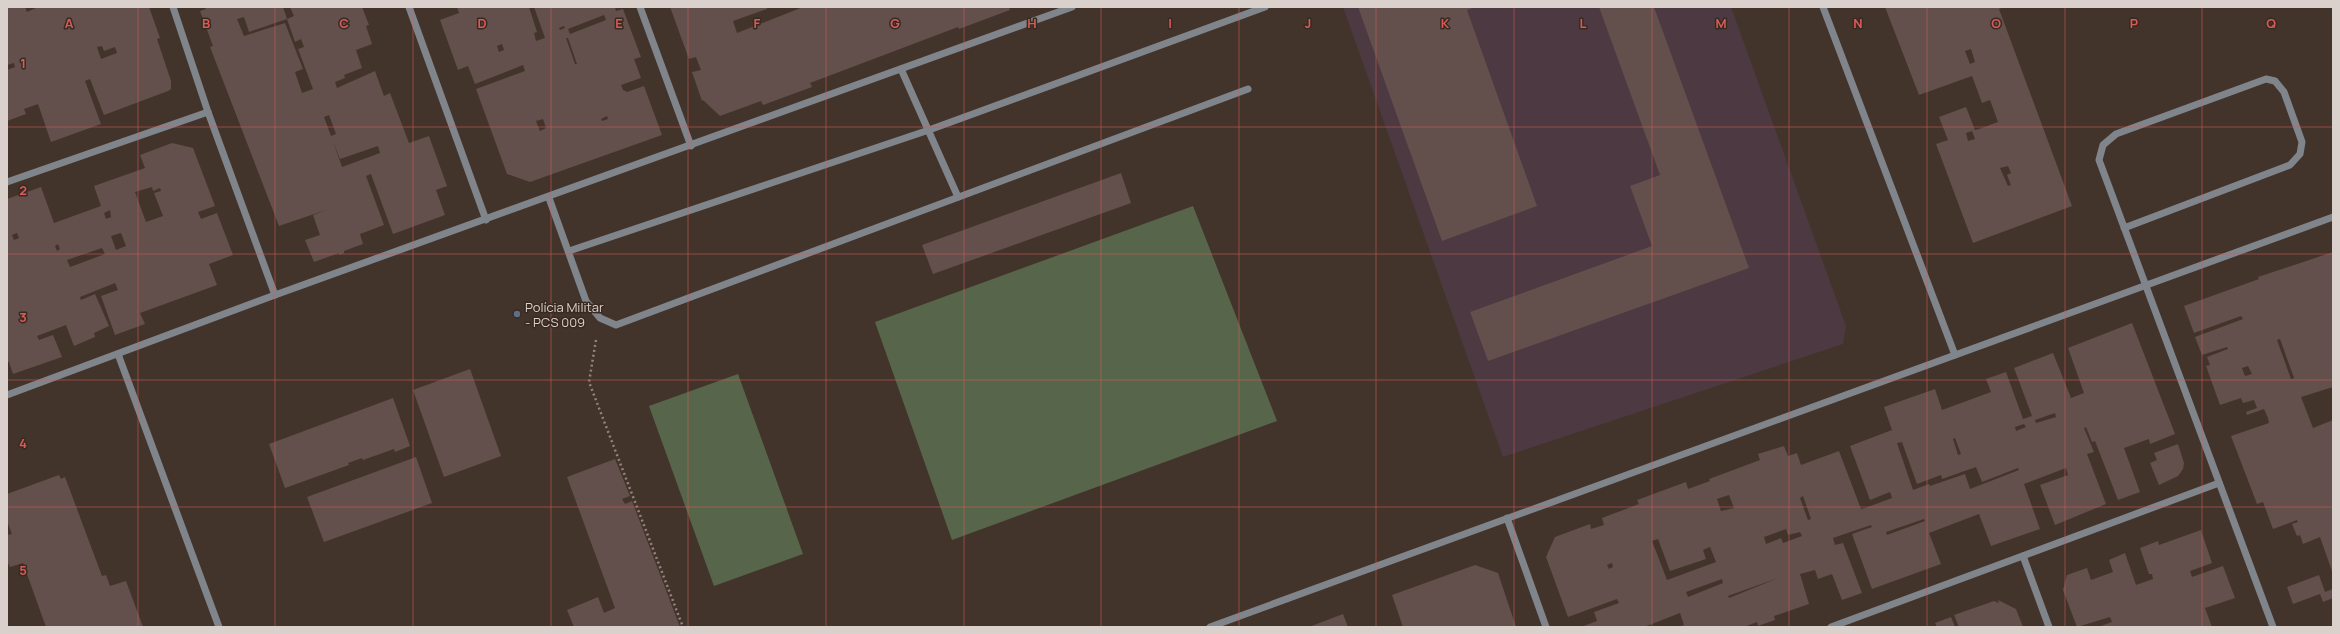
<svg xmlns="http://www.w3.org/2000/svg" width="2340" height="634" font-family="Manrope,sans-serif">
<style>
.education{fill:#4c3942}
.green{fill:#57664a}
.building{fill:#634f4c;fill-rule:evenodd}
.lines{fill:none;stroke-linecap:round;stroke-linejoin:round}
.path{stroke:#90847d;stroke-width:2.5;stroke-dasharray:2 3;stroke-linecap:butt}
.minor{stroke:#80858c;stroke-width:7}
.grid{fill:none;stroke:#d85b59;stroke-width:1;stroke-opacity:0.55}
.service-dot{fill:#5c6f8a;stroke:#392a21;stroke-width:1.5}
.labels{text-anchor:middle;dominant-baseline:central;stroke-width:3;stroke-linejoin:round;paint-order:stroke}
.poi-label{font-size:13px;fill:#dbd1cc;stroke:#392a21;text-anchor:start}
.grid-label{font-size:13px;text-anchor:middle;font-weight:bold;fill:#d85b59;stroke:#392a21;stroke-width:3;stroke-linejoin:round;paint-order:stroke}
</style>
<rect width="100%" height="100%" fill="#43342b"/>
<!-- education -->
<path class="education" d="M1343 7H1731L1846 326 1843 344 1503 457Z"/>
<!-- green -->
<g class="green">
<path d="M1193 206 1277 421 952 540 875 322Z"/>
<path d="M738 374 803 554 714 586 649 406Z"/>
</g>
<!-- building -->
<g class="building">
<path d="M7 7H25L27 12 38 7H149L160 38 157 39 171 81V89L168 91 104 115 90 79 85 81 101 124 51 142 38 104 24 109 26 114 7 121V70L15 67 14 63 7 65ZM102 46 104 51 115 47 117 53 101 59 97 47Z"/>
<path d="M205 7H283L287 19 249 32 244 17 237 19 244 36 285 23 303 69 295 72 302 93 313 89 298 49 304 47 301 39 295 42 287 19 294 16 290 7H362L369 25 366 26 372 44 356 50 362 68 344 75 345 78 335 82 337 88 375 71 384 96 390 93 409 143 429 136 447 186 436 190 445 215 393 234 371 174 366 176 384 225 360 234 363 244 344 251V253L339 255V253L314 262 305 240 320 235 313 215 329 209 279 226 210 47 213 46 200 11 206 9ZM329 115 336 134 331 136 324 117ZM333 141 340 159 378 146 380 153 342 167Z"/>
<path d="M457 7H529L537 32 534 33 536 41 545 38 534 7H615L616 11 623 9 641 57 634 59 641 78 621 85 623 90 627 92 644 86 662 135 530 182 507 174 476 89 525 71 523 65 475 84 468 66 458 70 440 20 459 13ZM604 15 606 20 570 34 568 29ZM564 26 565 28 560 30 559 28ZM566 38H568L577 64H575ZM502 44 504 50 499 52 497 46ZM607 116 608 119 602 121 601 119ZM543 119 546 128 540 131 536 121Z"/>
<path d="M670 7H767V9L733 21 737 33 803 7H1009L1010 10 959 29 958 27 810 83 812 87 763 105 761 101 720 116 703 100 702 101 692 72 701 70 696 57 689 59Z"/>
<path d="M1358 7H1475L1467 10 1537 206 1442 241Z"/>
<path d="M1599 7H1654L1749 268 1488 361 1470 312 1652 246 1630 186 1660 175Z"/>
<path d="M1885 7H2003L1999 9 2072 206 1973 243 1936 144 1948 140 1939 117 1966 107 1975 130 1979 129 1998 122 1990 100 1982 103 1972 76 1919 95ZM1971 49 1975 62 1970 64 1965 51ZM1972 131 1975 139 1968 141 1966 133ZM2008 166 2011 173 2007 175 2011 185 2008 186 2000 168Z"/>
<path d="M172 143 193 148 215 206 198 212 201 219 217 213 233 255 209 264 217 285 140 313 145 324 115 335 101 296 118 290 115 283 80 297 81 300 95 294 109 326 94 333 95 337 74 346 66 325 37 336 39 340 53 335 62 357 13 374 9 362H7V199L41 187 54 223 101 206 94 186 145 168 140 155ZM152 187 153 191 160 188 161 191 154 193 163 216 146 222 135 192ZM110 210 111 217 106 219 104 213ZM17 233 19 238 14 240 12 235ZM121 233 126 246 116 250 111 236ZM58 244 60 249 57 251 55 246ZM102 248 105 254 70 267 67 260Z"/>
<path d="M1121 173 1131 203 933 274 922 245Z"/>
<path d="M2333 252V387L2301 397 2313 428 2333 420V574L2320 537 2303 544 2300 535 2297 536 2292 524 2298 522 2297 520 2273 529 2263 502 2257 504 2231 436 2269 423 2268 418 2264 409 2247 415 2246 412 2257 408 2254 400 2243 403 2241 398 2220 405 2206 366 2210 365 2207 357 2228 349 2227 347 2202 355 2195 337 2243 319 2241 316 2194 333 2184 306 2259 279 2258 277ZM2280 339 2294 378 2291 379 2277 340ZM2248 366 2252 374 2245 376 2242 368Z"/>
<path d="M2132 323 2175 434 2150 444 2149 439 2124 448 2140 492 2118 500 2095 441 2092 442 2086 427 2084 428 2094 452 2087 454 2106 504 2055 525 2040 485 2068 475 2066 468 2024 484 2040 529 1991 546 1979 514 1929 533 1941 564 1872 589 1852 534 1872 527 1871 525 1833 538 1835 545 1843 543 1862 593 1842 600 1832 574 1818 579 1815 570 1800 574 1809 604 1774 616 1775 620 1758 626 1757 622 1744 627H1678L1684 625 1680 613 1644 627H1581L1597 621 1594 612 1619 603 1617 599 1568 617 1546 557 1555 537 1590 524 1591 529 1604 525 1602 518 1639 504 1637 500 1686 482 1688 489 1710 481 1709 479 1760 460 1758 454 1784 446 1788 456 1797 453 1801 465 1839 451 1861 509 1865 508 1892 498 1890 492 1870 500 1850 446 1892 430 1884 407 1935 389 1942 410 1991 392 1986 379 2006 372 2023 419 2032 416 2014 368 2053 353 2071 398 2084 393 2068 348ZM2055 413 2056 417 2036 423 2035 420ZM2024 424 2026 427 2016 431 2015 427ZM1955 438 1961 454 1958 455 1953 439ZM1902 442 1917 484 1941 475 1942 479 1976 467 1982 482 2018 468 2019 470 1970 489 1965 474 1930 486 1929 484 1913 490 1897 443ZM1729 495 1734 508 1721 511 1717 499ZM1803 496 1811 519 1808 520 1800 498ZM1924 519 1925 521 1887 535 1886 532ZM1786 529 1788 535 1800 532 1802 536 1783 543 1781 538 1766 544 1764 537ZM1658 539 1670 571 1706 559 1703 550 1710 547 1716 562 1667 580 1652 541ZM1612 563 1613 567 1609 569 1607 565ZM1778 578 1729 598 1728 596ZM1722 579 1723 583 1688 597 1686 592Z"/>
<path d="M470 369 501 456 444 477 413 390Z"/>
<path d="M393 398 410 446 395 452 394 449 363 460 362 458 348 463 349 465 285 488 269 444Z"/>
<path d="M2178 444 2184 463 2183 469 2178 476 2159 485 2150 463 2157 460 2154 453Z"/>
<path d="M416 457 432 503 324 542 307 497Z"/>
<path d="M615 459 630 496 622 499 625 504 632 501 680 627H574L567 610 598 597 604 613 615 608 567 477Z"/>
<path d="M59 475 61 479 65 477 102 576 106 575 110 586 126 581 143 627H46L23 563 10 567 7 561V535L12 534 7 521V494Z"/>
<path d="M2201 530 2212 563 2190 571 2192 577 2223 566 2235 598 2205 608 2212 627H2098L2112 622 2110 617 2077 627 2063 590 2067 575 2087 568 2091 580 2113 572 2109 560 2125 553 2136 585 2153 579 2152 574H2149L2140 548 2158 541 2159 545Z"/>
<path d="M1475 565 1498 573 1516 627H1403L1392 595Z"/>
<path d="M2319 575 2325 592 2333 589V598L2323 602 2320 594 2293 604 2287 587Z"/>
<path d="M1998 600 2016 609 2023 627H1959L1954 615 1994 601 1999 603Z"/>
<path d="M1343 614 1348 627H1309Z"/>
<path d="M1951 617 1955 627H1937L1935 623Z"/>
</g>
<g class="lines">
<!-- path -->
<path class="path" d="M596 340 589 382 683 627"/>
<!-- minor -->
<g class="minor">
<path d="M173 7 208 112 275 295"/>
<path d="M409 7 486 220"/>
<path d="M640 7 691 146"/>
<path d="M1823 7 1955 355"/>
<path d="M901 69 958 197"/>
<path d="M7 182 208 112"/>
<path d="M549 198 586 301 600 318 616 325 1248 89"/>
<path d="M2124 228 2290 165 2300 154 2302 142 2284 92 2275 81 2266 79 2116 134 2103 145 2099 160 2273 627"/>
<path d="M569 251 929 130 1265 7"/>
<path d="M118 354 219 627"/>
<path d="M7 395 275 295 1072 7"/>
<path d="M1507 518 1546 627"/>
<path d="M2023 556 2049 627"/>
<path d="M1210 627 2333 217"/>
<path d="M1831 627 2219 483"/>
</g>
</g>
<!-- grid -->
<path class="grid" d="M138 7V627M275 7V627M413 7V627M551 7V627M688 7V627M826 7V627M964 7V627M1101 7V627M1239 7V627M1376 7V627M1514 7V627M1652 7V627M1789 7V627M1927 7V627M2065 7V627M2202 7V627M7 127H2333M7 254H2333M7 380H2333M7 507H2333"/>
<!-- markers -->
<circle class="service-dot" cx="517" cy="314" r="4"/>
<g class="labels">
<!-- poi labels -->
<g class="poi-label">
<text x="525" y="307">Polícia Militar<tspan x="525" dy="15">- PCS 009</tspan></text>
</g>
</g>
<g class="grid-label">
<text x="69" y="28">A</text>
<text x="206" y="28">B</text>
<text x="344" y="28">C</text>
<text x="482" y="28">D</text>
<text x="619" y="28">E</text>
<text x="757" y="28">F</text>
<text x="895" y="28">G</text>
<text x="1032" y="28">H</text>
<text x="1170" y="28">I</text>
<text x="1308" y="28">J</text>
<text x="1445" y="28">K</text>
<text x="1583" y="28">L</text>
<text x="1721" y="28">M</text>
<text x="1858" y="28">N</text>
<text x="1996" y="28">O</text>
<text x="2134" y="28">P</text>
<text x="2271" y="28">Q</text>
<text x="23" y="68">1</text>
<text x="23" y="195">2</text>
<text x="23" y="322">3</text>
<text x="23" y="448">4</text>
<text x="23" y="575">5</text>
</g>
<!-- border -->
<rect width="2340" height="634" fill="none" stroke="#dbd1cc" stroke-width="16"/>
</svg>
